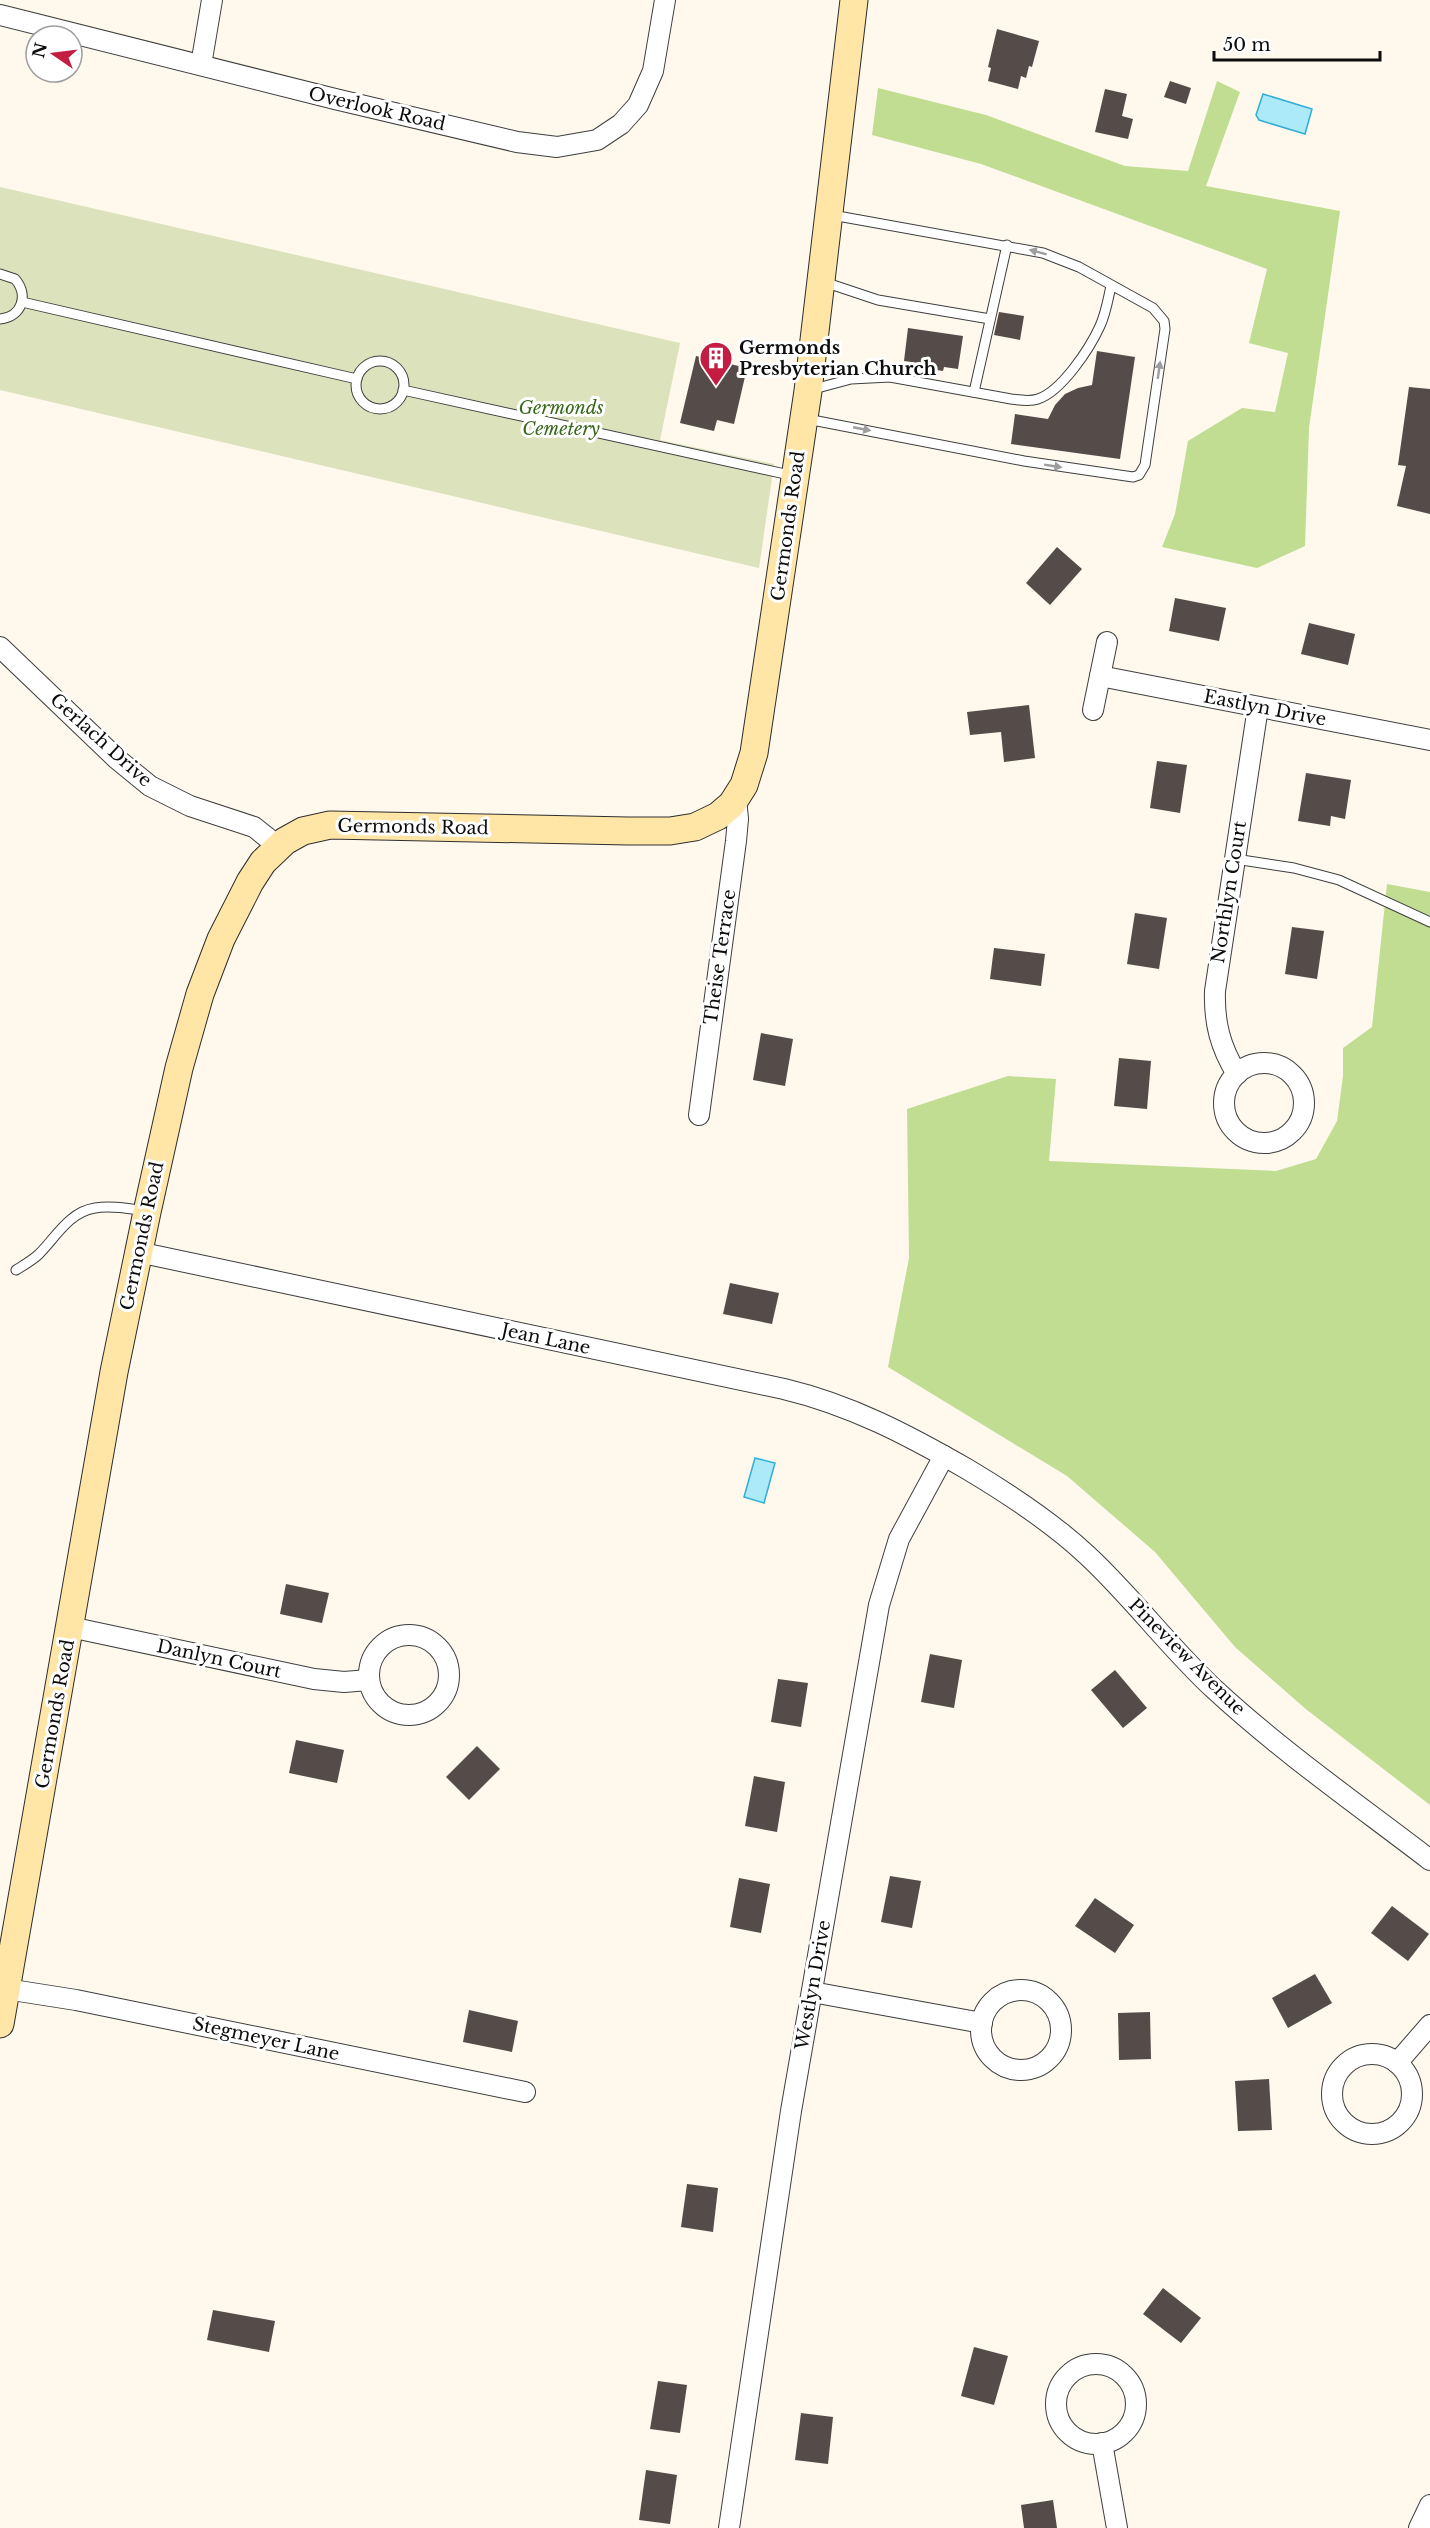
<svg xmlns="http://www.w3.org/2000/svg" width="1430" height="2528" font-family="'Libre Baskerville',serif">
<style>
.forest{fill:#c0dd92}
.cemetery{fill:#dce2bc}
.water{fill:#adeaf9;stroke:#31aed4;stroke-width:1.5}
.building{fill:#554b48}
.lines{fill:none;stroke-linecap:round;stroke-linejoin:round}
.lane-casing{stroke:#3f3f3f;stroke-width:11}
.street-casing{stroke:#3f3f3f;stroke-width:22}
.secondary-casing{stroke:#2e2e2e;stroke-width:29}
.lane{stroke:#fff;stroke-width:9}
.street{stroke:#fff;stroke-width:20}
.secondary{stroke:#ffe6a7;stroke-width:27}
.oneway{fill:#9e9e9e}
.labels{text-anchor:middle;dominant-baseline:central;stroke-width:6;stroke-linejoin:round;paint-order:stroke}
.street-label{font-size:18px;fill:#0c0c0c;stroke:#fff}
.poi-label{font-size:18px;font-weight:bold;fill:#0c0c0c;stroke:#fff;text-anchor:start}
.park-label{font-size:18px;font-style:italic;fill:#37671a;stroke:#fff}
</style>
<rect width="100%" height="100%" fill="#fff8ec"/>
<!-- forest -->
<g class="forest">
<path d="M1217 81 1240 92 1206 186 1340 211 1309 428 1305 546 1257 568 1162 547 1175 514 1188 441 1242 408 1275 412 1288 353 1249 343 1267 269 981 164 872 135 878 88 986 115 1125 166 1188 171Z"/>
<path d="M1387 884 1430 892V1805L1307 1710 1235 1647 1155 1552 1067 1476 888 1367 909 1258 907 1109 1008 1076 1056 1079 1049 1161 1276 1171 1316 1159 1337 1121 1343 1076V1048L1372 1027Z"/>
</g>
<!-- cemetery -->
<path class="cemetery" d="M0 187 680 343 660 440 774 464 759 568 0 390Z"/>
<!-- water -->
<g class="water">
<path d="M1263 94 1312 109 1305 134 1259 120 1256 115Z"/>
<path d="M755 1458 775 1463 764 1503 744 1497Z"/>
</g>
<!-- building -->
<g class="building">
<path d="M997 29 1039 41 1032 67 1029 66 1026 78 1021 76 1018 89 988 81 991 68 988 67Z"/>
<path d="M1170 81 1191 88 1186 104 1164 97Z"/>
<path d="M1105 89 1127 94 1122 116 1133 119 1128 139 1095 132Z"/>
<path d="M999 312 1024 316 1020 340 994 335Z"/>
<path d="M908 328 963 336 958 369 944 367 943 371 924 368 925 364 904 361Z"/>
<path d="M1097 351 1135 357 1120 459 1011 444 1015 414 1048 419 1055 405 1065 394 1078 388 1092 385Z"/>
<path d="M696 356 747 368 734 424 717 420 714 431 680 423Z"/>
<path d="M1409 387 1430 389V514L1397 506 1406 466 1398 465Z"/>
<path d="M1057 547 1082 569 1050 605 1026 583Z"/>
<path d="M1175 598 1226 608 1219 641 1169 631Z"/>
<path d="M1309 623 1355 634 1348 665 1301 654Z"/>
<path d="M1029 705 1035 758 1004 762 1001 732 970 735 967 712Z"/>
<path d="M1157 761 1187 765 1180 813 1150 808Z"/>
<path d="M1306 773 1351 780 1345 819 1331 816 1330 826 1298 821Z"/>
<path d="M1135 913 1167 918 1159 969 1127 964Z"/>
<path d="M1292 927 1324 931 1317 979 1285 974Z"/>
<path d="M994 948 1045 954 1041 986 990 979Z"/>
<path d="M761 1033 793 1039 785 1086 753 1080Z"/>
<path d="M1119 1058 1151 1061 1147 1109 1114 1106Z"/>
<path d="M730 1283 779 1293 772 1324 723 1314Z"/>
<path d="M286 1584 329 1593 322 1623 280 1614Z"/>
<path d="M930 1654 962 1660 954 1708 921 1702Z"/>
<path d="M1115 1670 1147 1708 1123 1728 1091 1690Z"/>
<path d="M778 1679 808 1683 801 1727 771 1722Z"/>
<path d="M296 1740 344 1750 337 1783 289 1773Z"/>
<path d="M477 1746 500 1769 469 1800 446 1777Z"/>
<path d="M754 1776 785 1782 777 1832 745 1826Z"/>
<path d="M890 1876 921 1881 912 1928 881 1922Z"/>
<path d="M739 1878 770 1884 761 1933 730 1927Z"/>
<path d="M1095 1898 1134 1925 1115 1953 1075 1926Z"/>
<path d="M1392 1906 1429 1934 1408 1961 1371 1933Z"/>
<path d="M1315 1974 1332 2003 1288 2028 1272 1998Z"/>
<path d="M469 2010 518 2021 512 2052 463 2042Z"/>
<path d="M1150 2012 1151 2059 1119 2060 1118 2013Z"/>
<path d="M1269 2079 1272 2130 1238 2131 1235 2081Z"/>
<path d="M687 2184 718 2188 713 2232 681 2227Z"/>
<path d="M1163 2288 1201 2318 1181 2343 1143 2314Z"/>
<path d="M213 2310 275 2321 269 2352 207 2340Z"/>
<path d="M974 2347 1008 2356 994 2405 961 2396Z"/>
<path d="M658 2381 687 2385 680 2433 650 2429Z"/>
<path d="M801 2413 833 2417 828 2464 795 2460Z"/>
<path d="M646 2470 677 2475 670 2524 639 2520Z"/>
<path d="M1053 2500 1057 2528H1024L1021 2505Z"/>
</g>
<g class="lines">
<!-- lane casing -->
<g class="lane-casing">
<g id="lane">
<path d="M0 274 15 279C29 295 22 317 0 319"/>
<path d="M824 282 878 300 990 319"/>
<path d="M22 302 357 379"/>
<circle cx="380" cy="385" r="24"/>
<path d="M403 390 794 476"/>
<path d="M810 390 851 379 890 377 1011 399C1020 400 1029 402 1038 399 1062 391 1090 348 1100 326 1106 313 1108 299 1111 286"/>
<path d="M974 392 1007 245"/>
<path d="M807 419 1024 461 1133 477 1139 475 1145 465 1165 329 1164 321 1153 308 1079 267 1043 253 832 215"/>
<path d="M1235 859 1294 868 1339 880 1430 922"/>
<path d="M16 1270C24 1265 33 1260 39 1254 56 1237 69 1212 95 1208 112 1205 130 1209 146 1211"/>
</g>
</g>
<!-- street casing -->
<g class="street-casing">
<g id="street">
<path d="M0 15 335 99 517 142 557 147 597 140 621 124 638 105 653 71 665 0"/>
<path d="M201 65 212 0"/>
<path d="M0 647 117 759 150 786 190 806 254 827 278 846"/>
<path d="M1100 676 1430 740"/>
<path d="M1093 710 1107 642"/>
<circle cx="1264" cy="1103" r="40"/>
<path d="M1237 1074C1220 1047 1214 1022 1215 991L1258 707"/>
<path d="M699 1115 736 841 738 819 736 798"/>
<path d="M138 1252 784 1389C851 1405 908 1435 967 1469 1009 1494 1052 1522 1088 1556 1132 1597 1169 1647 1213 1688 1281 1751 1357 1804 1430 1860"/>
<path d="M70 1627 314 1679 344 1682 369 1680"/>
<circle cx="409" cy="1675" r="40"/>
<path d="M6 1989 76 2000 525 2092"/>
<circle cx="1021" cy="2030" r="40"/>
<path d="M812 1992 982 2023"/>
<circle cx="1372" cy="2094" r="40"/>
<path d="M1397 2063 1430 2025"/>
<circle cx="1096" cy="2404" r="40"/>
<path d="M1102 2443 1117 2528"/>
<path d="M729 2528 791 2111 879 1605 899 1539 944 1456"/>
<path d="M1419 2528 1430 2505"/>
</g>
</g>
<!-- secondary casing -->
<g class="secondary-casing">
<path id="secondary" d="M0 2024 114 1372 147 1212 179 1068 200 994 221 939 250 882 263 862 285 841 303 831 330 825 628 831H670L695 827 718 816 732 804 744 785 754 753 808 391 854 0"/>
</g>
<!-- lane -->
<use href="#lane" class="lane"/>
<!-- street -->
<use href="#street" class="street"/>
<!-- secondary -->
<use href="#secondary" class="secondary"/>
</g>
<!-- one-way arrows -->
<defs><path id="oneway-solid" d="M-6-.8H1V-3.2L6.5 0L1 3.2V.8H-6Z" transform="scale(1.5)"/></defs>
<g class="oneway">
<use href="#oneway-solid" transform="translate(1038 252) rotate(-165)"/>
<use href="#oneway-solid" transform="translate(1159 370) rotate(-82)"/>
<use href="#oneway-solid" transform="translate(862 429) rotate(11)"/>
<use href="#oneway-solid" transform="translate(1053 466) rotate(9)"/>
</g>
<!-- icons -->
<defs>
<g id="building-pin" transform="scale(1.725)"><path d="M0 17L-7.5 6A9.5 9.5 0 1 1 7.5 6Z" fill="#c31e41" stroke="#fff"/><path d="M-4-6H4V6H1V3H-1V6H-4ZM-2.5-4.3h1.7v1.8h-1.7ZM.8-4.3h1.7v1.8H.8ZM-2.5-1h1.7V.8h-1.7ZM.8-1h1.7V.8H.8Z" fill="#fff"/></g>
</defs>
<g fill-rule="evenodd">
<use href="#building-pin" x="716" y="358"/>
</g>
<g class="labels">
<!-- street labels -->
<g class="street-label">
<text transform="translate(377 109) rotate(13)">Overlook Road</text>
<text transform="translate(788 526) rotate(-82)">Germonds Road</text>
<text transform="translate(1265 708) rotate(11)">Eastlyn Drive</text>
<text transform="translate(101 740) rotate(42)">Gerlach Drive</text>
<text transform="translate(413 827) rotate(1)">Germonds Road</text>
<text transform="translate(1229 892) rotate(-81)">Northlyn Court</text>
<text transform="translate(720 957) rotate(-82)">Theise Terrace</text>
<text transform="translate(142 1236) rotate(-78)">Germonds Road</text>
<text transform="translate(546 1339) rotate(12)">Jean Lane</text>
<text transform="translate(1187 1657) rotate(45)">Pineview Avenue</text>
<text transform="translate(219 1659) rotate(12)">Danlyn Court</text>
<text transform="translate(55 1714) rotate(-80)">Germonds Road</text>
<text transform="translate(813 1985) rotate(-80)">Westlyn Drive</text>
<text transform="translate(266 2039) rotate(12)">Stegmeyer Lane</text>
</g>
<!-- poi labels -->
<g class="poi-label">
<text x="739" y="348">Germonds<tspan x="739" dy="21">Presbyterian Church</tspan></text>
</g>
<!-- park labels -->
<g class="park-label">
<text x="561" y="408">Germonds<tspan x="561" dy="21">Cemetery</tspan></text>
</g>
</g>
<!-- north arrow -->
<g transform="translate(54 54) rotate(284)"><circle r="28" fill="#ffffff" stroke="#9e9e9e" stroke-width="1.5"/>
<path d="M0-4.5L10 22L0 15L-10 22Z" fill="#c31e41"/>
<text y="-9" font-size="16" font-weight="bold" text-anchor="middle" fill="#0c0c0c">N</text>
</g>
<!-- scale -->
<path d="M1214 51v9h166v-9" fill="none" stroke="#0c0c0c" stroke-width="3"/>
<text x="1223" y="51" font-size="18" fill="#0c0c0c" stroke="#ffffff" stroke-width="4.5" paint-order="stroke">50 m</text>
</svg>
